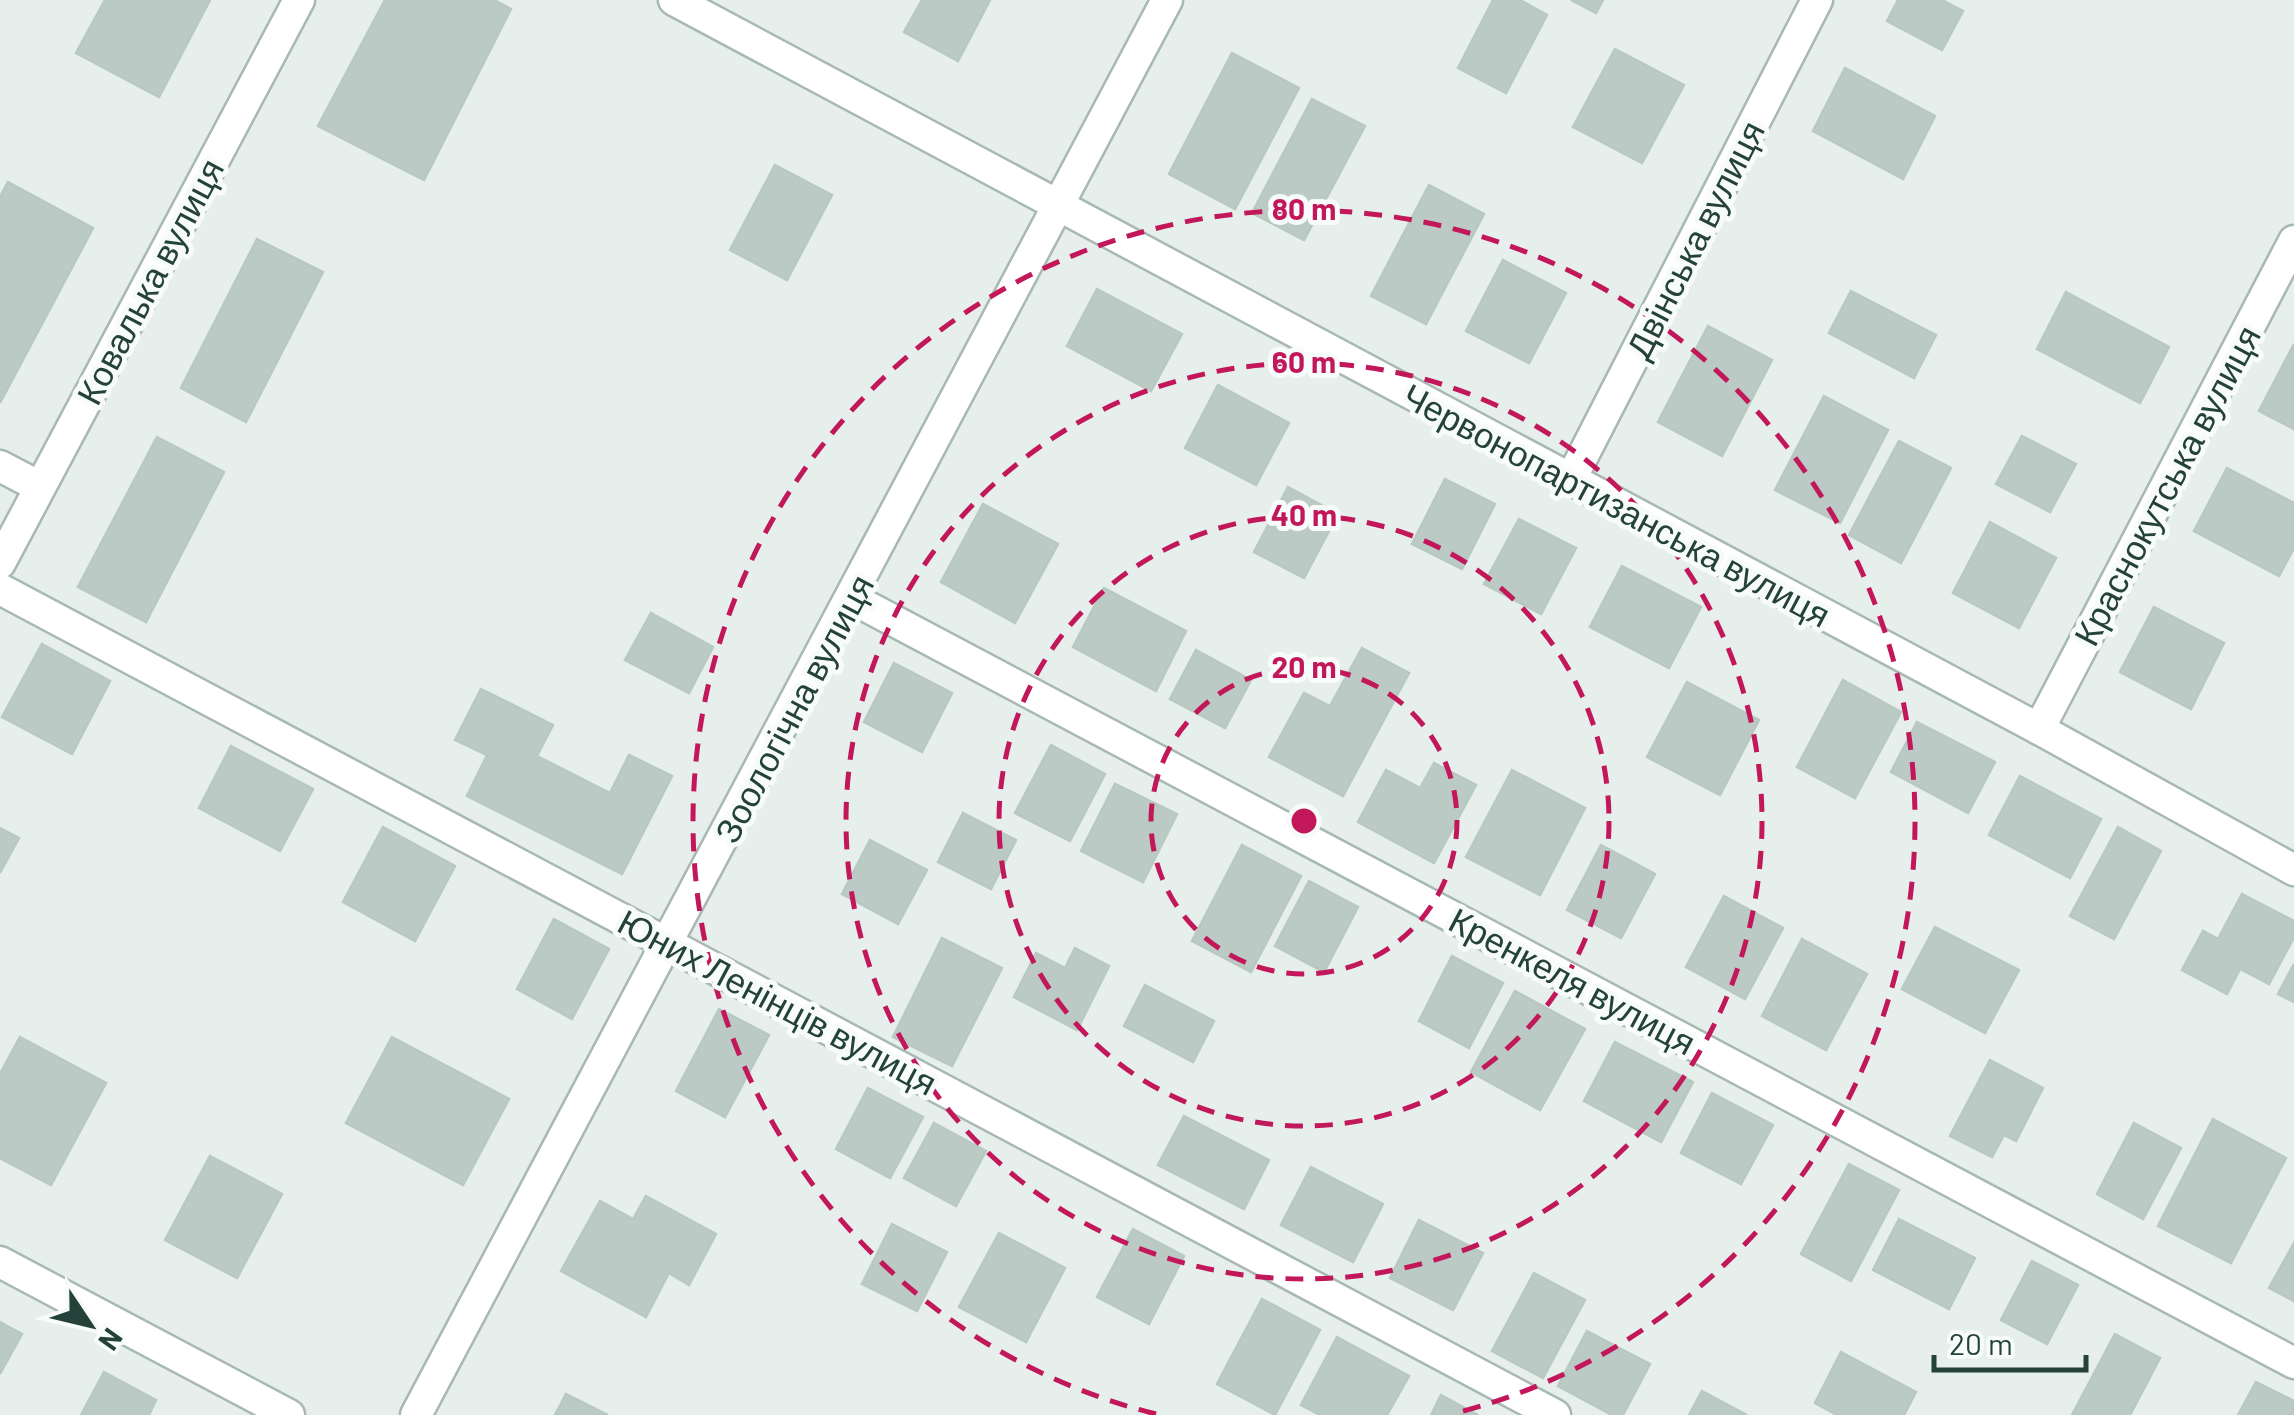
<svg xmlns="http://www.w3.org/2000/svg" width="2294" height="1415" font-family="Barlow,sans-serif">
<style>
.building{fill:#bbcac4;stroke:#b8c9c2;stroke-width:2.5}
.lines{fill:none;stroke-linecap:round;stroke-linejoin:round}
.minor-casing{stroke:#a8b8b2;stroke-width:35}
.minor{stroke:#fff;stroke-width:30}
.ring{fill:none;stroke:#c2185b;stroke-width:5;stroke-dasharray:18 12}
.labels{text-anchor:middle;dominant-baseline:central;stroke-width:10;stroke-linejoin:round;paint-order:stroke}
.street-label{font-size:35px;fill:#24423a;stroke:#f7fbf9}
.centre{fill:#c2185b;stroke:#f7fbf9;stroke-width:5}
.ring-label{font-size:30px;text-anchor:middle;font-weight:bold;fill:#c2185b;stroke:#f7fbf9;stroke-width:10;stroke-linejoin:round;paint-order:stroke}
</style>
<rect width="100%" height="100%" fill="#e6efeb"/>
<!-- building -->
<g class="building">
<path d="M105 0H210L159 97 76 53Z"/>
<path d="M385 0H494L511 9 424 180 318 126Z"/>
<path d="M922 0H990L958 61 904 32Z"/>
<path d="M1493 0H1520L1547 15 1506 93 1458 68Z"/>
<path d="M1571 0H1603L1596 13Z"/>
<path d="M1898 0H1942L1963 11 1942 50 1887 21Z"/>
<path d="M1615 49 1684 85 1642 163 1573 127Z"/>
<path d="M1232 53 1299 88 1235 209 1169 174Z"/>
<path d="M1845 68 1935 116 1903 179 1813 131Z"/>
<path d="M1312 99 1365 126 1304 240 1252 213Z"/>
<path d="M775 165 832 195 787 280 730 250Z"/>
<path d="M8 182 93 228 0 403V197Z"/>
<path d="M1429 185 1484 214 1426 324 1371 296Z"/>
<path d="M257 239 323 272 246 422 181 388Z"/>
<path d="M1503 260 1566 293 1529 363 1466 331Z"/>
<path d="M1097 289 1182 334 1151 391 1067 346Z"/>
<path d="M1851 291 1936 335 1914 378 1829 333Z"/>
<path d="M2066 292 2169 347 2140 403 2037 349Z"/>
<path d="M1708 326 1772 360 1722 456 1658 422Z"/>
<path d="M2294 344V429L2259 411Z"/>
<path d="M1218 385 1289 423 1256 485 1185 448Z"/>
<path d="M1824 396 1888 430 1840 523 1775 490Z"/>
<path d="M2022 436 2076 464 2050 512 1996 484Z"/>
<path d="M157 437 224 472 146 622 78 587Z"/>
<path d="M1899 441 1951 468 1901 563 1849 535Z"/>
<path d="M2227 468 2294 503V548L2279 576 2194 531Z"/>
<path d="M1445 479 1495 504 1462 569 1412 544Z"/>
<path d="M1288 487 1338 514 1304 578 1254 552Z"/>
<path d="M983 504 1058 544 1015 623 941 582Z"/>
<path d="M1519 519 1576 548 1541 614 1484 584Z"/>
<path d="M1990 522 2056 558 2019 628 1953 593Z"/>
<path d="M1622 566 1701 607 1669 668 1590 627Z"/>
<path d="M1104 588 1186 631 1156 691 1073 647Z"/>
<path d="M2154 607 2224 643 2191 709 2120 672Z"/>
<path d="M651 613 713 647 689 693 625 660Z"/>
<path d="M42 644 110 681 72 754 2 717Z"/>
<path d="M1362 648 1409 673 1343 796 1269 757 1304 693 1330 706Z"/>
<path d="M1196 650 1251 680 1225 728 1170 699Z"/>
<path d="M894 663 952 693 922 752 864 722Z"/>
<path d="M1843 680 1901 712 1855 798 1797 767Z"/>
<path d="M1687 682 1759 720 1720 795 1647 757Z"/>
<path d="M481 689 553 725 537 756 610 793 629 755 672 776 622 874 467 796 487 755 455 740Z"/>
<path d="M1917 722 1995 762 1968 813 1891 772Z"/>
<path d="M1051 745 1105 774 1070 841 1015 813Z"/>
<path d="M231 746 313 789 280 851 199 808Z"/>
<path d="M1434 763 1476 785 1434 863 1358 822 1386 770 1420 788Z"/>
<path d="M1512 770 1585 808 1540 895 1466 857Z"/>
<path d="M2020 776 2101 819 2070 878 1989 835Z"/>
<path d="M1115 784 1177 814 1143 882 1081 851Z"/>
<path d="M963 813 1016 840 991 889 938 862Z"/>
<path d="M383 827 455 866 415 941 343 902Z"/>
<path d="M2118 827 2161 851 2114 939 2070 916Z"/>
<path d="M0 828 19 838 0 873Z"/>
<path d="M870 840 927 870 898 924 842 894Z"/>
<path d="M1242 845 1301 876 1251 972 1192 941Z"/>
<path d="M1601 845 1655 874 1621 938 1567 910Z"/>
<path d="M1309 881 1358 907 1324 972 1275 946Z"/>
<path d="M2242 894 2294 921V937L2269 984 2240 969 2227 994 2182 970 2203 931 2218 939Z"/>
<path d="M1724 896 1783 928 1745 999 1686 967Z"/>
<path d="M554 919 609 949 572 1019 517 989Z"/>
<path d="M1935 927 2019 970 1985 1033 1902 989Z"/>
<path d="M942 938 1002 968 952 1066 893 1037Z"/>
<path d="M1802 939 1867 974 1826 1050 1762 1016Z"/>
<path d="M1075 948 1109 966 1077 1030 1014 997 1036 953 1065 968Z"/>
<path d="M1452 956 1503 983 1469 1048 1419 1021Z"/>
<path d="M2294 964V1002L2278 994Z"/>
<path d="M1145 985 1214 1021 1193 1062 1124 1026Z"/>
<path d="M1515 991 1585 1029 1540 1110 1471 1072Z"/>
<path d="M719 1009 769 1035 725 1117 676 1091Z"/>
<path d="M20 1037 106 1083 51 1185 0 1158V1074Z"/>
<path d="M392 1037 509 1099 463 1185 346 1123Z"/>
<path d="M1615 1042 1693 1082 1661 1142 1584 1101Z"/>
<path d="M1990 1060 2043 1088 2016 1141 2004 1135 1992 1157 1950 1136Z"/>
<path d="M868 1088 923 1117 890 1178 836 1149Z"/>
<path d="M1712 1093 1773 1125 1741 1184 1681 1153Z"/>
<path d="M1184 1116 1269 1160 1244 1209 1158 1165Z"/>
<path d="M2213 1119 2286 1158 2231 1263 2158 1226Z"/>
<path d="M934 1123 986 1151 956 1206 904 1178Z"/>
<path d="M2134 1123 2181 1148 2143 1219 2097 1194Z"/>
<path d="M210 1156 282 1194 237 1278 165 1240Z"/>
<path d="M1849 1164 1899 1190 1851 1281 1801 1254Z"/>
<path d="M1311 1167 1383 1204 1353 1262 1281 1225Z"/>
<path d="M646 1196 716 1234 689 1285 669 1273 646 1317 561 1271 600 1201 633 1219Z"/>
<path d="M1899 1219 1975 1258 1949 1309 1873 1270Z"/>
<path d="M1419 1220 1483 1253 1453 1310 1390 1278Z"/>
<path d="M892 1224 947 1252 917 1311 862 1284Z"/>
<path d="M1133 1229 1184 1256 1149 1324 1097 1297Z"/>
<path d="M999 1233 1065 1268 1026 1342 959 1307Z"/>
<path d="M2294 1243V1301L2269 1288Z"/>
<path d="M2032 1261 2078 1285 2047 1344 2001 1320Z"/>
<path d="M1534 1273 1585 1300 1543 1378 1492 1351Z"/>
<path d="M1262 1299 1320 1330 1275 1415 1217 1384Z"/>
<path d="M0 1322 22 1334 0 1374Z"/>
<path d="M1587 1331 1650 1364 1623 1415H1612L1558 1386Z"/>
<path d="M2115 1334 2160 1358 2130 1415H2072Z"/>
<path d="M1337 1337 1409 1376 1387 1415H1320L1301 1405Z"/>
<path d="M1841 1352 1916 1392 1904 1415H1837L1815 1403Z"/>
<path d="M104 1372 156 1400 149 1415H81Z"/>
<path d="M2256 1382 2294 1401V1415H2238Z"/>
<path d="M1702 1391 1747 1415H1689Z"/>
<path d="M566 1394 608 1415H555Z"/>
<path d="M1441 1395 1478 1415H1431Z"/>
</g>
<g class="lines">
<!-- minor casing -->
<g class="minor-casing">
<g id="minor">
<path d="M674 0 2039 729 2294 870"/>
<path d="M0 466 40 487"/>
<path d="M1571 479 1817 0"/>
<path d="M0 563 299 0"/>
<path d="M0 589 1555 1415"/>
<path d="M851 598 2294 1363"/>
<path d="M2039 729 2294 241"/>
<path d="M0 1262 289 1415"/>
<path d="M416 1415 1167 0"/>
</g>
</g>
<!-- minor -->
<use href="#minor" class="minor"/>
</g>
<!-- distance rings -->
<g class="ring">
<circle cx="1304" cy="821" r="153"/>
<circle cx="1304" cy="821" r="305"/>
<circle cx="1304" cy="821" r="458"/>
<path d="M1156 1414A611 611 0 1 1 1452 1414"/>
</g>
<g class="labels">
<!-- street labels -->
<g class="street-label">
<text transform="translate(1694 239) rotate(-63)">Двінська вулиця</text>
<text transform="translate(149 281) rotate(-62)">Ковалька вулиця</text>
<text transform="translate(2166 485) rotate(-62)">Краснокутська вулиця</text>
<text transform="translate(1617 504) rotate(28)">Червонопартизанська вулиця</text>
<text transform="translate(793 708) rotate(-62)">Зоологічна вулиця</text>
<text transform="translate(1573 980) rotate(28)">Кренкеля вулиця</text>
<text transform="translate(778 1001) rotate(28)">Юних Ленінців вулиця</text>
</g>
</g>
<circle cx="1304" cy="821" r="15" class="centre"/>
<g class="ring-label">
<text x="1304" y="220">80 m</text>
<text x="1304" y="373">60 m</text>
<text x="1304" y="526">40 m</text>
<text x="1304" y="678">20 m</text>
</g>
<!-- north arrow -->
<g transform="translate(90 1325) rotate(125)" stroke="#f7fbf9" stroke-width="8" paint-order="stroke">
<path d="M0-8L18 38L0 25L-18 38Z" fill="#24423a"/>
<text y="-15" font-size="28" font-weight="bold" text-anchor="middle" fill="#24423a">N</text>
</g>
<!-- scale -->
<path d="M1934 1355v15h152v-15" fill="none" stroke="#24423a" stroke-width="5"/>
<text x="1949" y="1355" font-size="30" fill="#24423a" stroke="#f7fbf9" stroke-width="8" paint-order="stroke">20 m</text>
</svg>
